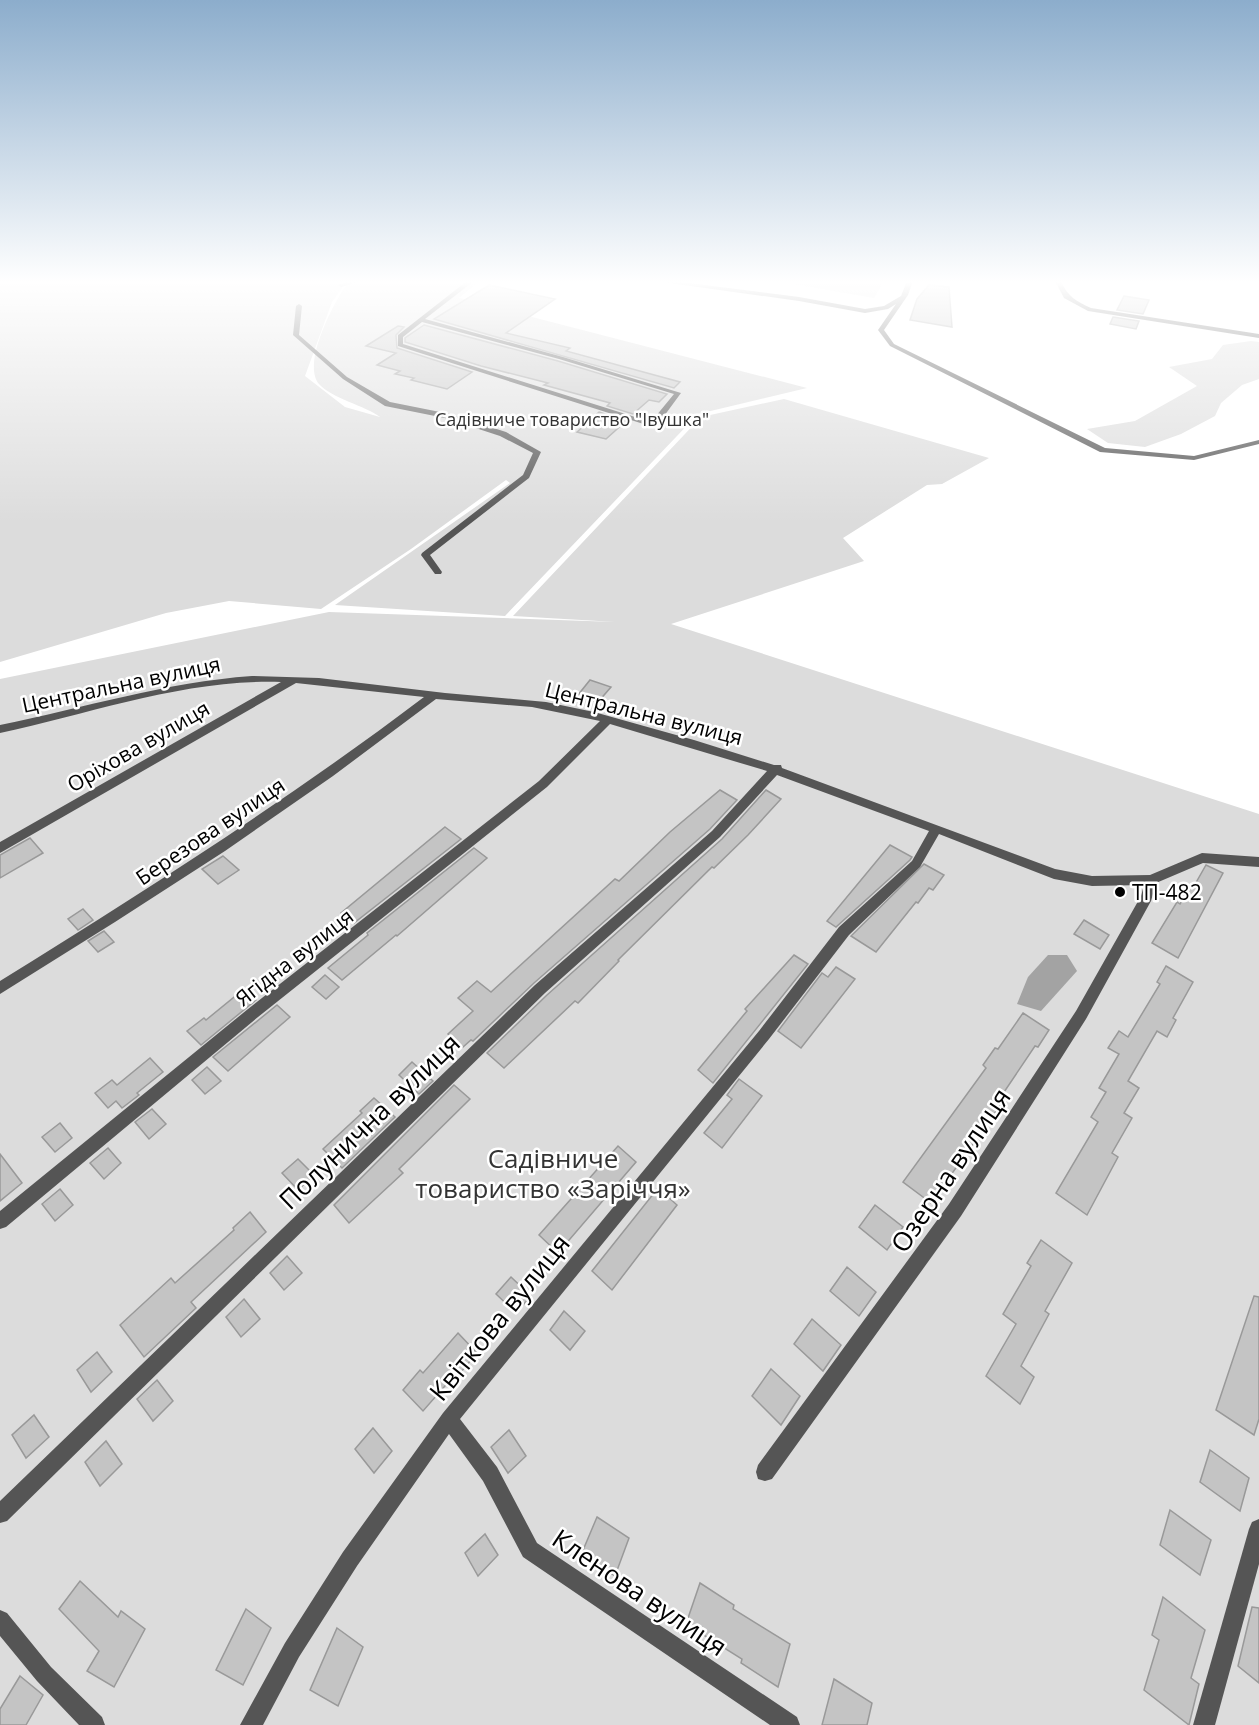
<svg xmlns="http://www.w3.org/2000/svg" width="1259" height="1725" font-family="'Open Sans',sans-serif">
<style>
.green{fill:#dcdcdc}
.water{fill:#a3a3a3}
.building{fill:#c4c4c4;stroke:#999;stroke-width:1.5}
.lines{fill:none;stroke-linecap:round;stroke-linejoin:round}
.minor{fill:#555;fill-rule:evenodd}
.poi-dot{fill:#000;stroke:#fff;stroke-width:2}
.labels{text-anchor:middle;dominant-baseline:central;stroke-width:5;stroke-linejoin:round;paint-order:stroke}
.far-park-label{font-size:18px;fill:#333;stroke:#fff}
.street-label{font-size:21px;fill:#000;stroke:#fff}
.poi-label{font-size:21px;fill:#000;stroke:#fff;text-anchor:start}
.near-street-label{font-size:26px;fill:#000;stroke:#fff}
.near-park-label{font-size:26px;fill:#333;stroke:#fff}
</style>
<rect width="100%" height="100%" fill="#fff"/>
<!-- green -->
<g class="green">
<path d="M0 281H347L332 302 305 376 345 407 380 417C366 406 331 398 319 384 301 363 335 300 349 281H479L459 298 807 388 698 414 505 616 335 605 510 483 506 480 411 549 321 609 229 601 166 613 0 662Z"/>
<path d="M776 281H884L874 298Z"/>
<path d="M1251 341 1259 342V379L1242 385 1221 403 1215 416 1181 434 1145 447 1108 443 1087 429 1135 421 1197 386 1169 367 1212 359 1223 345Z"/>
<path d="M784 399 989 458 942 484 927 485 843 538 864 561 671 624 1259 814V1725H0V679L329 612 616 622 513 616 701 417Z"/>
</g>
<!-- water -->
<path class="water" d="M1048 955H1067L1077 971 1041 1011 1017 1004 1028 977Z"/>
<!-- building -->
<g class="building">
<path d="M489 285 555 299 506 333 570 348 566 351 680 382 674 388 434 319Z"/>
<path d="M929 285 949 287 952 327 910 320 917 299Z"/>
<path d="M1124 296 1149 300 1143 314 1117 310Z"/>
<path d="M1113 317 1139 321 1136 329 1110 324Z"/>
<path d="M424 325 558 361 667 394 659 402 649 400 633 414 607 406 610 403 544 385 548 383 481 366 405 342V338Z"/>
<path d="M398 326 404 327 396 335 397 348 472 372 447 389 411 380 414 378 395 374 400 371 377 365 396 353 366 346Z"/>
<path d="M599 412 626 421 606 439 577 432Z"/>
<path d="M590 680 611 687 598 702 578 695Z"/>
<path d="M720 790 737 800 710 829 534 983 473 1041 471 1040 463 1047 448 1034 473 1011 458 998 477 981 491 992 615 879 619 881 670 832Z"/>
<path d="M766 790 781 799 748 835 714 868 712 867 618 960 619 961 578 1003 575 1001 504 1068 487 1053 547 995 722 839Z"/>
<path d="M445 827 461 839 354 923 341 913Z"/>
<path d="M30 838 43 853 0 878V855Z"/>
<path d="M890 845 912 857 910 860 836 927 827 921Z"/>
<path d="M474 848 487 858 397 936 396 935 342 980 328 968 368 935 367 933Z"/>
<path d="M223 856 239 870 218 884 202 869Z"/>
<path d="M924 864 944 875 933 890 929 888 918 903 916 902 876 952 851 936Z"/>
<path d="M1206 865 1223 873 1178 958 1152 943 1177 902 1180 904 1192 885 1194 886Z"/>
<path d="M83 909 93 920 78 930 68 919Z"/>
<path d="M1084 920 1109 935 1100 949 1074 934Z"/>
<path d="M104 931 114 942 98 952 88 941Z"/>
<path d="M794 955 808 964 713 1083 698 1070 747 1011 745 1009Z"/>
<path d="M1166 966 1193 982 1173 1018 1176 1020 1167 1037 1157 1031 1128 1081 1139 1088 1124 1113 1132 1118 1112 1153 1118 1157 1087 1215 1056 1193 1098 1122 1091 1117 1106 1092 1099 1088 1119 1054 1108 1048 1119 1031 1128 1037 1160 984 1157 982Z"/>
<path d="M836 967 855 979 801 1048 778 1031 822 973 828 977Z"/>
<path d="M325 975 339 987 326 999 312 987Z"/>
<path d="M244 989 256 1000 201 1045 187 1031 204 1018 206 1020Z"/>
<path d="M277 1005 290 1017 228 1071 213 1057Z"/>
<path d="M1023 1013 1049 1030 1038 1047 1035 1046 996 1104 1000 1106 931 1203 903 1182 986 1068 983 1065 995 1048 998 1049Z"/>
<path d="M150 1058 163 1072 137 1093 139 1095 122 1108 116 1101 108 1108 95 1093 112 1080 117 1085Z"/>
<path d="M412 1062 433 1081 419 1094 399 1075Z"/>
<path d="M207 1067 221 1081 205 1094 192 1080Z"/>
<path d="M739 1079 762 1096 722 1148 704 1133 732 1099 727 1095Z"/>
<path d="M454 1085 470 1099 399 1169 403 1173 349 1223 334 1205Z"/>
<path d="M374 1098 395 1117 342 1168 323 1149 362 1113 360 1111Z"/>
<path d="M152 1109 166 1124 149 1139 135 1122Z"/>
<path d="M60 1123 72 1138 55 1152 42 1137Z"/>
<path d="M618 1146 636 1162 558 1253 539 1235Z"/>
<path d="M108 1148 121 1163 104 1179 90 1163Z"/>
<path d="M0 1154 22 1183 0 1201Z"/>
<path d="M298 1159 314 1175 298 1190 282 1173Z"/>
<path d="M658 1188 677 1205 612 1290 592 1271Z"/>
<path d="M60 1189 73 1205 55 1221 42 1204Z"/>
<path d="M875 1205 903 1227 887 1250 859 1227Z"/>
<path d="M250 1212 266 1232 191 1302 196 1308 144 1357 120 1325 171 1278 175 1283 234 1230 233 1228Z"/>
<path d="M1041 1240 1072 1263 1045 1311 1049 1314 1021 1366 1034 1377 1020 1404 986 1376 1016 1324 1003 1314 1031 1266 1027 1263Z"/>
<path d="M287 1256 302 1273 284 1290 270 1273Z"/>
<path d="M847 1267 876 1292 859 1316 830 1291Z"/>
<path d="M511 1277 531 1296 516 1313 496 1294Z"/>
<path d="M1254 1296 1259 1297V1419L1254 1435 1216 1410Z"/>
<path d="M244 1299 260 1319 241 1337 226 1317Z"/>
<path d="M564 1311 585 1331 570 1350 550 1330Z"/>
<path d="M812 1319 841 1345 823 1371 794 1344Z"/>
<path d="M458 1333 477 1353 461 1372 459 1370 423 1411 403 1390 420 1370 423 1373Z"/>
<path d="M97 1352 112 1372 91 1392 77 1370Z"/>
<path d="M771 1369 800 1396 781 1425 752 1396Z"/>
<path d="M157 1380 173 1401 153 1421 137 1399Z"/>
<path d="M34 1415 49 1437 26 1458 12 1435Z"/>
<path d="M373 1428 392 1451 374 1473 355 1449Z"/>
<path d="M509 1430 526 1456 508 1473 491 1447Z"/>
<path d="M106 1441 122 1464 100 1486 85 1462Z"/>
<path d="M1210 1450 1249 1478 1240 1511 1200 1482Z"/>
<path d="M1170 1510 1211 1540 1200 1575 1160 1545Z"/>
<path d="M597 1517 629 1538 615 1576 581 1555Z"/>
<path d="M485 1534 498 1555 478 1576 465 1553Z"/>
<path d="M80 1581 118 1617 121 1611 145 1629 114 1687 87 1671 99 1651 59 1609Z"/>
<path d="M700 1583 734 1605 733 1609 790 1644 778 1687 741 1663 742 1659 686 1624Z"/>
<path d="M1163 1597 1205 1630 1191 1678 1199 1684 1189 1725 1144 1690 1159 1640 1152 1635Z"/>
<path d="M1252 1607 1259 1608V1683L1238 1666Z"/>
<path d="M246 1609 271 1628 243 1685 216 1670Z"/>
<path d="M337 1628 363 1647 338 1706 310 1690Z"/>
<path d="M20 1676 43 1695 26 1725H0V1709Z"/>
<path d="M834 1679 872 1703 867 1725H822Z"/>
</g>
<g class="lines">
<!-- minor -->
<g class="minor">
<path d="M350 281H361L341 287 338 285Z"/>
<path d="M467 281H474L425 319 563 357 681 393 656 427H653L398 346V335ZM422 322 559 359 674 394 651 422 403 344V337Z"/>
<path d="M655 281H673L799 297 865 309 884 306 901 296 907 281H913L908 295 884 330 894 344 1105 448 1194 456 1259 440V444L1194 460 1100 452 890 346 878 330 896 304 888 309 865 313 799 301Z"/>
<path d="M1055 281H1061C1067 296 1077 302 1091 308L1259 334V338L1088 311 1064 298Z"/>
<path d="M299 304 302 306 299 335 347 377 390 402 450 414 506 432 541 452 529 478 430 555 442 572 441 574H435L421 555 422 553 523 475 533 453 500 436 445 418 385 406 343 379 293 335 296 306Z"/>
<path d="M252 676 319 678 445 693 546 702 594 712 694 740 774 765H781L782 768 1055 869 1092 876 1150 875 1202 853 1259 857V867L1203 863 1156 883 1151 901 1086 1019 961 1216 772 1479 765 1481 758 1479 756 1472 758 1465 949 1204 1076 1011 1141 896 1144 885 1092 886 1054 879 939 834 920 867 849 935 769 1039 460 1419 497 1467 537 1543 797 1717 800 1725H770L523 1557 483 1481 449 1434 357 1566 299 1657 263 1725H240L285 1643 343 1552 443 1413 759 1031 839 927 912 861 929 831 777 775 720 837 545 993 7 1521 0 1523V1501L535 985 712 831 767 771 610 724 547 787 258 1017 6 1227 0 1229V1211L248 1009 539 781 600 721 532 707 436 699 333 776 225 851 115 922 0 994V981C145 891 288 800 424 697L296 683 0 853V842L281 682C185 679 93 713 0 733V725C84 708 166 682 252 676Z"/>
<path d="M1259 1519V1564L1215 1725H1193L1249 1529 1252 1522Z"/>
<path d="M0 1610 7 1613 51 1667 102 1717 105 1725H79L37 1681 0 1636Z"/>
</g>
</g>
<!-- sky -->
<linearGradient id="sky" x2="0" y2="1"><stop stop-color="#8cadcc"/><stop offset="0.54" stop-color="#fff"/><stop offset="1" stop-color="#fff" stop-opacity="0"/></linearGradient>
<rect width="1259" height="523" fill="url(#sky)"/>
<!-- markers -->
<circle class="poi-dot" cx="1120" cy="892" r="6"/>
<g class="labels">
<!-- far-park labels -->
<g class="far-park-label">
<text x="572" y="419">Садівниче товариство "Івушка"</text>
</g>
<!-- street labels -->
<g class="street-label">
<text transform="translate(121 684) rotate(-12)">Центральна вулиця</text>
<text transform="translate(644 713) rotate(14)">Центральна вулиця</text>
<text transform="translate(138 746) rotate(-30)">Оріхова вулиця</text>
<text transform="translate(210 831) rotate(-34)">Березова вулиця</text>
<text transform="translate(294 957) rotate(-38)">Ягідна вулиця</text>
</g>
<!-- poi labels -->
<g class="poi-label">
<text x="1132" y="892">ТП-482</text>
</g>
<!-- near-street labels -->
<g class="near-street-label">
<text transform="translate(369 1121) rotate(-44)">Полунична вулиця</text>
<text transform="translate(950 1170) rotate(-56)">Озерна вулиця</text>
<text transform="translate(499 1317) rotate(-51)">Квіткова вулиця</text>
<text transform="translate(640 1592) rotate(34)">Кленова вулиця</text>
</g>
<!-- near-park labels -->
<g class="near-park-label">
<text x="553" y="1158">Садівниче<tspan x="553" dy="30">товариство «Заріччя»</tspan></text>
</g>
</g>
</svg>
